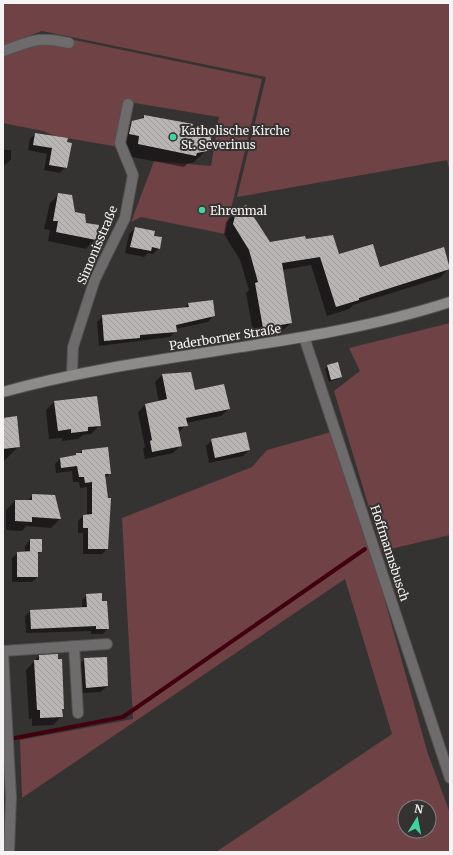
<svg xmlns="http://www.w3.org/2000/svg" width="453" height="855" font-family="Merriweather,serif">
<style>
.grass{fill:#6f4245;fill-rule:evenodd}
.shadow{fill:#0007}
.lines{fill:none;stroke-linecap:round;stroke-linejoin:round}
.stream{stroke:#40000e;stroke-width:4}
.building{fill:url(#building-back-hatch)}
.minor-casing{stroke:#545151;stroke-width:12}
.secondary-casing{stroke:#545151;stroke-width:12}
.minor{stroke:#6d6b6b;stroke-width:10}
.secondary{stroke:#8d8a8a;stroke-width:10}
.poi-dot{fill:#3fd4a2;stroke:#353232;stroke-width:1.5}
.labels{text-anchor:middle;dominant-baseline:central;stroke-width:4;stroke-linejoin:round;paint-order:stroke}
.poi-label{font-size:12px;fill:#f5f3f3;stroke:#353232;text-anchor:start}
.street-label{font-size:12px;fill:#f5f3f3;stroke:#353232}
</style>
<defs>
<pattern id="building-back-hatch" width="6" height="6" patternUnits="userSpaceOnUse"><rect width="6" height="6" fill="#b9b5b5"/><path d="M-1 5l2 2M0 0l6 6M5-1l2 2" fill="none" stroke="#9d9a9a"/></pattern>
</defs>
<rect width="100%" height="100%" fill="#353232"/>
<!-- grass -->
<g class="grass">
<path d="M3 3H450V172L447 160 237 197 266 77 42 31 3 45Z"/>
<path d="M65 38 262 79 225 234 141 217 131 222 154 161 211 166 219 117 129 102 119 147 55 136 43 131 3 123V56L24 48Z"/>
<path d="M450 323V535L382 551 334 391 360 371 349 348Z"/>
<path d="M331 432 376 569 428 754 450 813V852H216L392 734 345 579 22 798 20 740 133 719 122 518 252 467 267 450ZM405 807H429V831H405Z"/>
</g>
<!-- shadow -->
<g class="shadow">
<path d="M144 116 191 128 206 150 194 162 187 164 184 167 127 156 128 147 118 145 120 134 132 122 141 120Z"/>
<path d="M35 134 66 139V167L60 173 44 170 47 154 28 150 30 139Z"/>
<path d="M3 150H11V159L4 166Z"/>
<path d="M59 194 74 213 85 224 95 239 86 249 48 241 50 230 44 229 50 203Z"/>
<path d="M236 212 269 243 305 240 339 255 379 268H449L440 278 353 305 349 309 327 316 311 265 282 270 291 323 281 332 254 337 246 293 249 290 240 260 224 234 226 222Z"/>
<path d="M135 228 153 236 159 248 153 254 148 253 144 257 125 253 129 234Z"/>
<path d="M189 303 213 316 208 322 176 329V331L170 337 99 346 97 322 103 316 183 309Z"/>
<path d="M328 366 341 377 338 379 329 382 325 369Z"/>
<path d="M190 373 194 391 229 409 221 416 186 423V425L178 433 180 446 173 453 145 459 143 449 145 447 138 412 145 405 159 402 155 382 162 375Z"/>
<path d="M55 401 100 425 91 434 83 435 78 439 62 441V438L49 439 46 410Z"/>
<path d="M3 419 19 446 3 462Z"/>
<path d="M212 440 249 450 243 456 209 463 206 446Z"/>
<path d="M82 451 110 473 105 478 107 549 102 554H83V533H78V521L83 516 87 515V487L80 488 79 482H73L72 471 56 473 55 464 61 458 74 457Z"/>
<path d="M33 495 60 519 51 528 26 526 22 531 6 530V510L15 501H27Z"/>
<path d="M30 540 41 551 38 554 37 577 32 582H12V558L18 553 25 552V546Z"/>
<path d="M87 595 101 602 108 628 103 634H91V631L26 633 25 616 31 611 82 608V600Z"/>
<path d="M39 656 63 709 61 711 62 716 53 725 32 726V718L29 719 26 670Z"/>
<path d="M85 659 107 686 101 692 80 693 78 665Z"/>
</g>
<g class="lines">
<!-- stream -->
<path class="stream" d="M15 738 123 717 365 549"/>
</g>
<!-- building -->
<g class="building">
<path d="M144 115 193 124 192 127 200 129 210 135 212 143 207 151 197 153 196 156 138 144 139 136 129 134 132 121 144 118Z"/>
<path d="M35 133 68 138 67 142 72 143 67 168 49 165 52 148 33 145Z"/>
<path d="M58 193 72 195 75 212 85 214 86 223 99 225 96 240 56 232 58 221H53Z"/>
<path d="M246 205 270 242 305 236 306 239 333 235 339 254 373 244 380 267 444 247 450 269 359 298V300L336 307 320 257 282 263 292 323 263 328 255 283 258 282 249 250 233 224 236 212Z"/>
<path d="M135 227 155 231 154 236 162 237 160 249 152 247 151 251 130 247Z"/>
<path d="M213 300 215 316 176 325 177 332 140 335V338L104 341 102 315 189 307 188 303Z"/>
<path d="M338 362 342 377 331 380 327 365Z"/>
<path d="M191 372 195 390 224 384 230 409 186 418 188 426 178 427 182 446 152 452 150 441 152 440 145 404 167 399 162 374Z"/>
<path d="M97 396 101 426 88 427V431L71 433V429L58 431 54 401Z"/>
<path d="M17 416 20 447 3 449V418Z"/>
<path d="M246 432 250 450 215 458 211 439Z"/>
<path d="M108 447 111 474H105L108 498H111L108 549H88V528H83V515L92 514V482L85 483 84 477H79L77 466 61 468 60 458 76 455V453H82V450Z"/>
<path d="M32 494 55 495 61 519 32 517V522L15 521V500H32Z"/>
<path d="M30 539H42V552H38V577H17V552L33 551H30Z"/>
<path d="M102 593V601H107L109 629H96V626L31 629 30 610 87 607 86 594Z"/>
<path d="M58 654V659H62L64 709H62L63 717 40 718V710H37L34 660H39V655Z"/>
<path d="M107 657 108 686 86 688 84 658Z"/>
</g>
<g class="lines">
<!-- minor casing -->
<g class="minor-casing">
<g id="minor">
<path d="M3 51C32 41 38 36 69 43"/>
<path d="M304 337 450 778"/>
<path d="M72 374 73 347 95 279 125 218 133 175 120 143 128 104"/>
<path d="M74 646 78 713"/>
<path d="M3 651 107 644"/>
<path d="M3 652 11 797 9 852"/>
</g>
</g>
<!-- secondary casing -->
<g class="secondary-casing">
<path id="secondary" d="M3 392C150 351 305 349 450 302"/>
</g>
<!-- minor -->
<use href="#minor" class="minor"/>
<!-- secondary -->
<use href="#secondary" class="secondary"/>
</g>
<!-- markers -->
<g class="poi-dot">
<circle cx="173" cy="137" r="4"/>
<circle cx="202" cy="210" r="4"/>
</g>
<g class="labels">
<!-- poi labels -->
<g class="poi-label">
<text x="181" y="130">Katholische Kirche<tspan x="181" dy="14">St. Severinus</tspan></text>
<text x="210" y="210">Ehrenmal</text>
</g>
<!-- street labels -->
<g class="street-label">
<text transform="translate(97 245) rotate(-67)">Simonisstraße</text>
<text transform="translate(225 337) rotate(-9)">Paderborner Straße</text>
<text transform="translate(390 553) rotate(72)">Hoffmannsbusch</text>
</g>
</g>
<!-- border -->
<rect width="453" height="855" fill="none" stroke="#f5f3f3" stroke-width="8"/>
<!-- north arrow -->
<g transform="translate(417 819) rotate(10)"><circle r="19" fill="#353232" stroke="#827f7f"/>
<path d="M0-3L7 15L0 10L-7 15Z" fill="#3fd4a2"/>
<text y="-6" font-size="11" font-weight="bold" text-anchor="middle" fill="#f5f3f3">N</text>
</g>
</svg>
